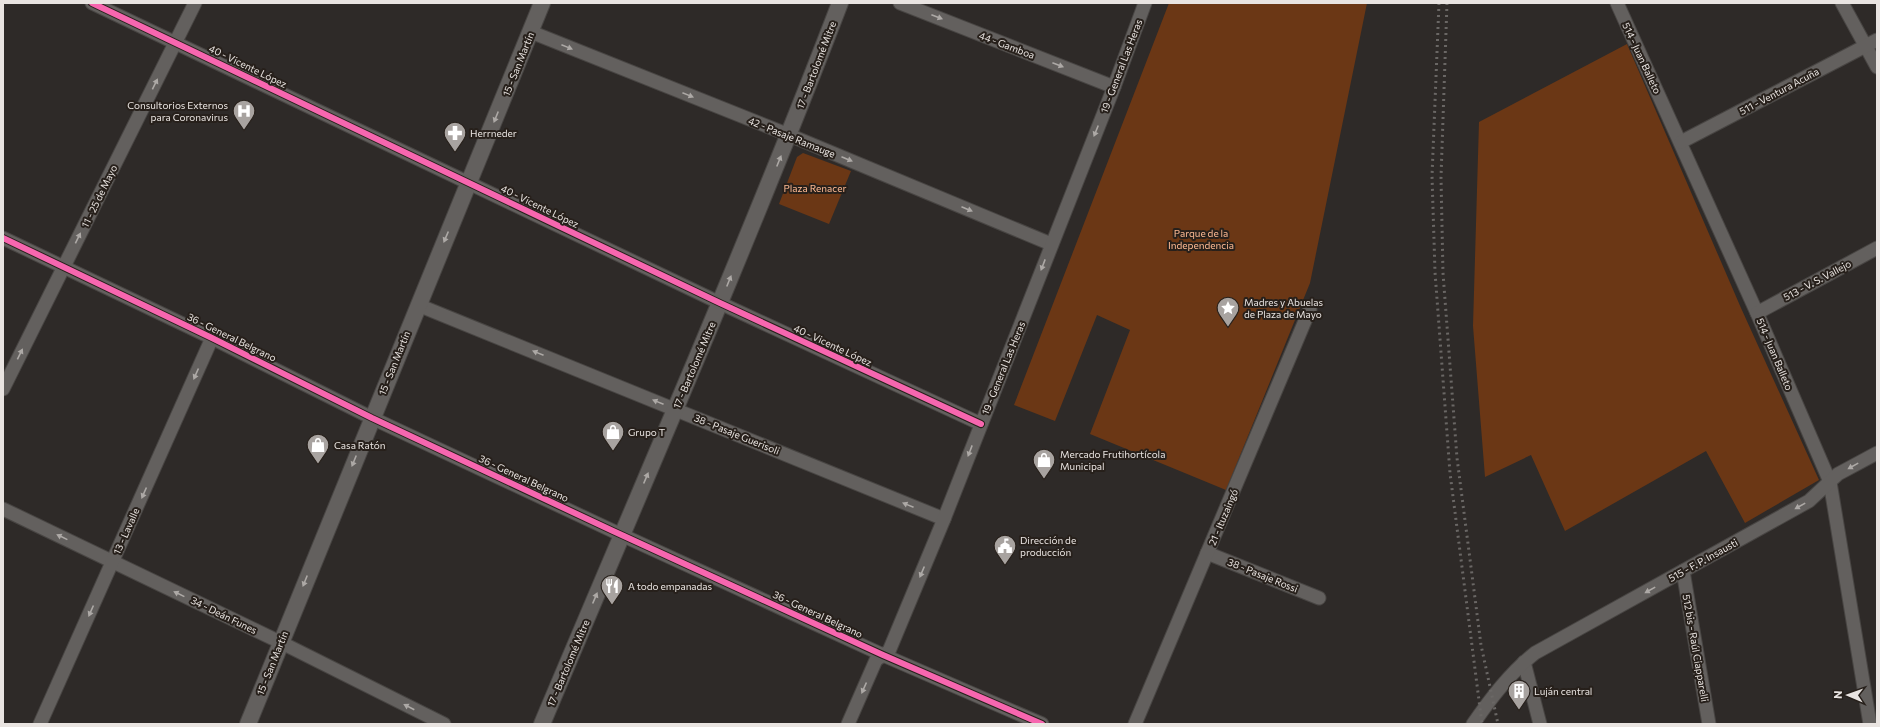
<svg xmlns="http://www.w3.org/2000/svg" width="1880" height="727" font-family="Commissioner,sans-serif">
<style>
.green{fill:#6b3715}
.lines{fill:none;stroke-linecap:round;stroke-linejoin:round}
.minor-casing{stroke:#484543;stroke-width:15}
.tertiary-casing{stroke:#484543;stroke-width:18}
.minor{stroke:#63605e;stroke-width:13}
.tertiary{stroke:#63605e;stroke-width:16}
.rail{stroke:#6a6765;stroke-width:3;stroke-dasharray:2 4;stroke-linecap:butt}
.cycleway-casing{stroke:#27201b;stroke-width:8}
.cycleway{stroke:#f766af;stroke-width:6}
.oneway{fill:#ada9a6}
.labels{text-anchor:middle;dominant-baseline:central;stroke-width:4;stroke-linejoin:round;paint-order:stroke}
.street-label{font-size:10px;fill:#e9e4e1;stroke:#27201b}
.poi-label{font-size:10px;fill:#e9e4e1;stroke:#27201b;text-anchor:start}
.park-label{font-size:10px;fill:#feba93;stroke:#27201b}
</style>
<rect width="100%" height="100%" fill="#2e2a28"/>
<!-- green -->
<g class="green">
<path d="M1169 3H1367L1310 283 1226 490 1090 434 1130 330 1097 315 1055 421 1014 405Z"/>
<path d="M1627 44 1741 308 1819 480 1745 523 1706 451 1565 531 1531 455 1485 477 1473 326 1479 122Z"/>
<path d="M803 153 851 171 829 224 779 204 797 157Z"/>
</g>
<g class="lines">
<!-- minor casing -->
<g class="minor-casing">
<g id="minor">
<path d="M92 3 720 303 981 424"/>
<path d="M900 3 1114 87"/>
<path d="M1617 3 1757 313 1830 482 1870 724"/>
<path d="M1842 3 1877 67"/>
<path d="M531 32 789 135 1051 244"/>
<path d="M1681 142 1877 40"/>
<path d="M3 238 212 338 372 418 613 531 883 655 1042 724"/>
<path d="M418 305 944 519"/>
<path d="M1757 313 1877 248"/>
<path d="M3 389 195 3"/>
<path d="M3 509 280 642 444 724"/>
<path d="M1207 553 1319 598"/>
<path d="M1683 571 1709 724"/>
<path d="M1524 662 1540 724"/>
<path d="M40 724 212 338"/>
<path d="M848 724 876 660 889 651 944 519 1114 87 1145 3"/>
<path d="M1135 724 1310 309"/>
<path d="M1473 724C1491 698 1510 673 1535 653L1809 501 1838 474 1877 453"/>
</g>
</g>
<!-- tertiary casing -->
<g class="tertiary-casing">
<g id="tertiary">
<path d="M248 724 542 3"/>
<path d="M542 724C643 484 747 246 840 3"/>
</g>
</g>
<!-- minor -->
<use href="#minor" class="minor"/>
<!-- tertiary -->
<use href="#tertiary" class="tertiary"/>
<!-- rail -->
<g class="rail">
<path d="M1439 3 1432 176 1435 272 1450 473 1482 724"/>
<path d="M1447 3 1441 177 1443 273 1457 458 1481 645 1498 724"/>
</g>
<!-- cycleway casing -->
<g class="cycleway-casing">
<g id="cycleway">
<path d="M92 3 720 303 981 424"/>
<path d="M3 238 212 338 372 418 613 531 883 655 1042 724"/>
</g>
</g>
<!-- cycleway -->
<use href="#cycleway" class="cycleway"/>
</g>
<!-- one-way arrows -->
<defs><path id="oneway-solid" d="M-6-.8H1V-3.2L6.5 0L1 3.2V.8H-6Z"/></defs>
<g class="oneway">
<use href="#oneway-solid" transform="translate(937 17) rotate(21)"/>
<use href="#oneway-solid" transform="translate(567 47) rotate(22)"/>
<use href="#oneway-solid" transform="translate(1058 65) rotate(21)"/>
<use href="#oneway-solid" transform="translate(155 84) rotate(-64)"/>
<use href="#oneway-solid" transform="translate(688 95) rotate(22)"/>
<use href="#oneway-solid" transform="translate(496 117) rotate(112)"/>
<use href="#oneway-solid" transform="translate(1096 131) rotate(112)"/>
<use href="#oneway-solid" transform="translate(847 159) rotate(23)"/>
<use href="#oneway-solid" transform="translate(779 161) rotate(-68)"/>
<use href="#oneway-solid" transform="translate(967 209) rotate(23)"/>
<use href="#oneway-solid" transform="translate(446 237) rotate(113)"/>
<use href="#oneway-solid" transform="translate(78 238) rotate(-64)"/>
<use href="#oneway-solid" transform="translate(1043 265) rotate(111)"/>
<use href="#oneway-solid" transform="translate(729 281) rotate(-68)"/>
<use href="#oneway-solid" transform="translate(538 353) rotate(-158)"/>
<use href="#oneway-solid" transform="translate(20 354) rotate(-64)"/>
<use href="#oneway-solid" transform="translate(196 374) rotate(114)"/>
<use href="#oneway-solid" transform="translate(658 402) rotate(-158)"/>
<use href="#oneway-solid" transform="translate(970 451) rotate(111)"/>
<use href="#oneway-solid" transform="translate(354 461) rotate(112)"/>
<use href="#oneway-solid" transform="translate(1853 466) rotate(151)"/>
<use href="#oneway-solid" transform="translate(646 478) rotate(-67)"/>
<use href="#oneway-solid" transform="translate(144 493) rotate(114)"/>
<use href="#oneway-solid" transform="translate(908 505) rotate(-158)"/>
<use href="#oneway-solid" transform="translate(1800 506) rotate(151)"/>
<use href="#oneway-solid" transform="translate(62 537) rotate(-154)"/>
<use href="#oneway-solid" transform="translate(922 572) rotate(113)"/>
<use href="#oneway-solid" transform="translate(305 581) rotate(112)"/>
<use href="#oneway-solid" transform="translate(1650 590) rotate(151)"/>
<use href="#oneway-solid" transform="translate(179 594) rotate(-154)"/>
<use href="#oneway-solid" transform="translate(595 598) rotate(-67)"/>
<use href="#oneway-solid" transform="translate(91 611) rotate(114)"/>
<use href="#oneway-solid" transform="translate(864 688) rotate(114)"/>
<use href="#oneway-solid" transform="translate(409 707) rotate(-153)"/>
</g>
<!-- icons -->
<defs>
<g id="hospital-pin" transform="scale(1.15)"><path d="M0 17L-7.5 6A9.5 9.5 0 1 1 7.5 6Z" fill="#a8a3a0" stroke="#27201b"/><path d="M-5-5h3v3.5h4V-5h3V5h-3V1.5h-4V5h-3Z" fill="#fff"/></g>
<g id="pharmacy-pin" transform="scale(1.15)"><path d="M0 17L-7.5 6A9.5 9.5 0 1 1 7.5 6Z" fill="#a8a3a0" stroke="#27201b"/><path d="M-2-6h4v4h4v4h-4v4h-4v-4h-4v-4h4Z" fill="#fff"/></g>
<g id="sight-pin" transform="scale(1.15)"><path d="M0 17L-7.5 6A9.5 9.5 0 1 1 7.5 6Z" fill="#a8a3a0" stroke="#27201b"/><path d="M0-6L1.8-2.2L6-1.7L2.9 1.2L3.7 5.4L0 3.3L-3.7 5.4L-2.9 1.2L-6-1.7L-1.8-2.2Z" fill="#fff"/></g>
<g id="shop-pin" transform="scale(1.15)"><path d="M0 17L-7.5 6A9.5 9.5 0 1 1 7.5 6Z" fill="#a8a3a0" stroke="#27201b"/><path d="M-5-2.5h2.3a2.7 3.5 0 0 1 5.4 0H5L5.5 6h-11ZM-1.5-2.5h3a1.5 2.3 0 0 0-3 0Z" fill="#fff"/></g>
<g id="civic-pin" transform="scale(1.15)"><path d="M0 17L-7.5 6A9.5 9.5 0 1 1 7.5 6Z" fill="#a8a3a0" stroke="#27201b"/><path d="M-.6-6.5H3V-4.5H.6V-3L4-1V1h2V6H-6V1h2V-1L-.6-3ZM-1.2 2.5V6h2.4V2.5Z" fill="#fff"/></g>
<g id="restaurant-pin" transform="scale(1.15)"><path d="M0 17L-7.5 6A9.5 9.5 0 1 1 7.5 6Z" fill="#a8a3a0" stroke="#27201b"/><path d="M-5-6h1v4h1v-4h1v4h1v-4h1v5L-1.5 .5V6h-2V.5L-5-1ZM5-6V6H3V1.5H1.5Q1.5-4 5-6Z" fill="#fff"/></g>
<g id="building-pin" transform="scale(1.15)"><path d="M0 17L-7.5 6A9.5 9.5 0 1 1 7.5 6Z" fill="#a8a3a0" stroke="#27201b"/><path d="M-4-6H4V6H1V3H-1V6H-4ZM-2.5-4.3h1.7v1.8h-1.7ZM.8-4.3h1.7v1.8H.8ZM-2.5-1h1.7V.8h-1.7ZM.8-1h1.7V.8H.8Z" fill="#fff"/></g>
</defs>
<g fill-rule="evenodd">
<use href="#hospital-pin" x="244" y="111"/>
<use href="#pharmacy-pin" x="455" y="133"/>
<use href="#sight-pin" x="1228" y="308"/>
<use href="#shop-pin" x="613" y="432"/>
<use href="#shop-pin" x="318" y="445"/>
<use href="#shop-pin" x="1044" y="460"/>
<use href="#civic-pin" x="1005" y="546"/>
<use href="#restaurant-pin" x="612" y="586"/>
<use href="#building-pin" x="1519" y="691"/>
</g>
<g class="labels">
<!-- street labels -->
<g class="street-label">
<text transform="translate(1007 45) rotate(21)">44 - Gamboa</text>
<text transform="translate(1642 58) rotate(65)">514 - Juan Balleto</text>
<text transform="translate(518 64) rotate(-68)">15 - San Martín</text>
<text transform="translate(816 65) rotate(-69)">17 - Bartolomé Mitre</text>
<text transform="translate(248 66) rotate(26)">40 - Vicente López</text>
<text transform="translate(1121 66) rotate(-69)">19 - General Las Heras</text>
<text transform="translate(1779 91) rotate(-28)">511 - Ventura Acuña</text>
<text transform="translate(792 137) rotate(22)">42 - Pasaje Ramauge</text>
<text transform="translate(99 196) rotate(-64)">11 - 25 de Mayo</text>
<text transform="translate(540 206) rotate(26)">40 - Vicente López</text>
<text transform="translate(1817 280) rotate(-28)">513 - V. S. Vallejo</text>
<text transform="translate(232 337) rotate(26)">36 - General Belgrano</text>
<text transform="translate(833 345) rotate(25)">40 - Vicente López</text>
<text transform="translate(1775 354) rotate(67)">514 - Juan Balleto</text>
<text transform="translate(394 363) rotate(-68)">15 - San Martín</text>
<text transform="translate(694 365) rotate(-67)">17 - Bartolomé Mitre</text>
<text transform="translate(1003 368) rotate(-68)">19 - General Las Heras</text>
<text transform="translate(737 434) rotate(22)">38 - Pasaje Guerisoli</text>
<text transform="translate(524 478) rotate(25)">36 - General Belgrano</text>
<text transform="translate(1223 517) rotate(-67)">21 - Ituzaingó</text>
<text transform="translate(126 531) rotate(-66)">13 - Lavalle</text>
<text transform="translate(1703 560) rotate(-29)">515 - F. P. Insausti</text>
<text transform="translate(1263 575) rotate(22)">38 - Pasaje Rossi</text>
<text transform="translate(818 614) rotate(25)">36 - General Belgrano</text>
<text transform="translate(224 615) rotate(26)">34 - Deán Funes</text>
<text transform="translate(1696 648) rotate(80)">512 bis - Raúl Ciapparelli</text>
<text transform="translate(272 663) rotate(-68)">15 - San Martín</text>
<text transform="translate(568 663) rotate(-67)">17 - Bartolomé Mitre</text>
</g>
<!-- poi labels -->
<g class="poi-label">
<text x="228" y="105" text-anchor="end">Consultorios Externos<tspan x="228" dy="12">para Coronavirus</tspan></text>
<text x="470" y="133">Herrneder</text>
<text x="1244" y="302">Madres y Abuelas<tspan x="1244" dy="12">de Plaza de Mayo</tspan></text>
<text x="628" y="432">Grupo T</text>
<text x="334" y="445">Casa Ratón</text>
<text x="1060" y="454">Mercado Frutihortícola<tspan x="1060" dy="12">Municipal</tspan></text>
<text x="1020" y="540">Dirección de<tspan x="1020" dy="12">producción</tspan></text>
<text x="628" y="586">A todo empanadas</text>
<text x="1534" y="691">Luján central</text>
</g>
<!-- park labels -->
<g class="park-label">
<text x="815" y="188">Plaza Renacer</text>
<text x="1201" y="233">Parque de la<tspan x="1201" dy="12">Independencia</tspan></text>
</g>
</g>
<!-- border -->
<rect width="1880" height="727" fill="none" stroke="#e9e4e1" stroke-width="8"/>
<!-- north arrow -->
<g transform="translate(1848 695) rotate(272)" stroke="#27201b" stroke-width="3" paint-order="stroke">
<path d="M0-3L7 15L0 10L-7 15Z" fill="#e9e4e1"/>
<text y="-6" font-size="11" font-weight="bold" text-anchor="middle" fill="#e9e4e1">N</text>
</g>
</svg>
